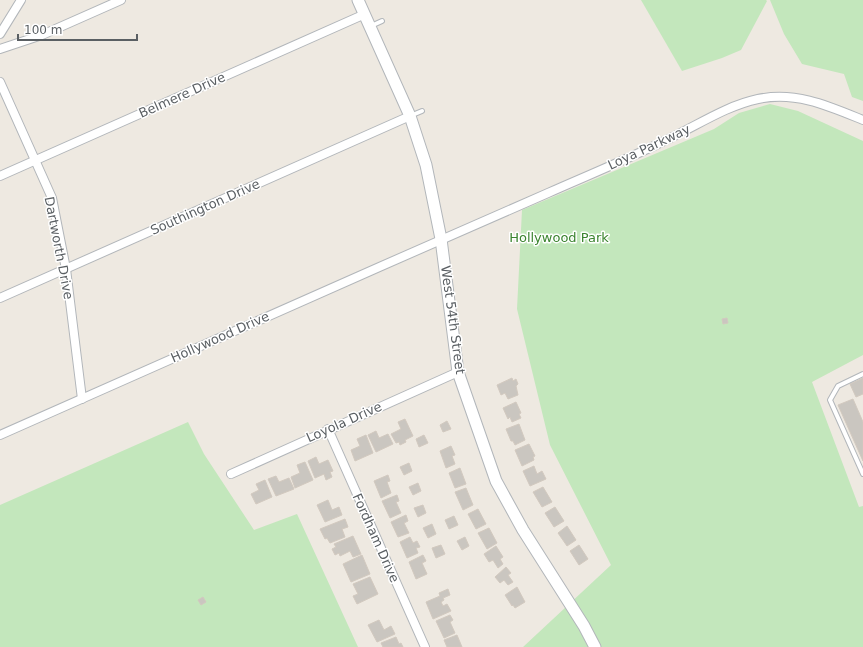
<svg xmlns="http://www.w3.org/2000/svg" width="863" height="647" font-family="'DejaVu Sans',sans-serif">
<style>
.green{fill:#c3e7bc}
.building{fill:#cac6c0;stroke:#d2c9bf}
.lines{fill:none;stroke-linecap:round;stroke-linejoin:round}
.service-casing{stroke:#b2b6ba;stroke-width:6}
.minor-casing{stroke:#b2b6ba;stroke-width:10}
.tertiary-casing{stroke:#b2b6ba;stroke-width:13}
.service{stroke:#fff;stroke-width:4}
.minor{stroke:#fff;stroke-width:8}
.tertiary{stroke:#fff;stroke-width:11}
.labels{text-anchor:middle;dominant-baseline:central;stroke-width:3;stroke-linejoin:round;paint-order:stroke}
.street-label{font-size:13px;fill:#5a5f63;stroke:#fff}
.park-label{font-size:13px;fill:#3b842f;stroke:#fff}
</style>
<rect width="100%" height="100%" fill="#eee9e1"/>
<!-- green -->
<g class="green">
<path d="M641 0H766L767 1 741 50 722 58 682 71Z"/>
<path d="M770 0H863V101L852 97 844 74 802 64 784 34Z"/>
<path d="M770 104 798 111 863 141V355L812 382 859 507 863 506V647H523L611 565 550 445 517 309 522 210 714 129 739 113Z"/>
<path d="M188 422 204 454 254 530 297 514 358 647H0V505Z"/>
</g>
<!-- building -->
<g class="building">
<path d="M727 318 728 323 723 324 722 319Z"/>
<path d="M512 378 513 381 516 379 518 384 516 386 518 395 508 399 505 393 501 395 497 385Z"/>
<path d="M863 378V394L856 397 850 384Z"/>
<path d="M853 399 863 422V461L838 405Z"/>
<path d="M516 402 521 413 519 414 521 418 512 422 510 417 508 419 503 408Z"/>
<path d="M405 419 413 436 405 440 406 442 400 445 399 442 396 443 391 434 401 429 398 422Z"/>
<path d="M447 421 451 429 443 432 440 425Z"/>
<path d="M519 424 525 440 515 445 513 441H511L506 429Z"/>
<path d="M376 431 379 438 388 434 393 444 376 452 368 435Z"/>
<path d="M366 435 373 453 355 461 351 450 360 446 357 439Z"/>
<path d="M424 435 428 443 419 447 416 439Z"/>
<path d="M529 444 535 456 533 457 534 460 522 466 515 450Z"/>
<path d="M451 446 455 455 452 456 455 464 446 468 440 451Z"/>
<path d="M316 457 319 464 328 460 333 471 330 472 332 477 326 480 324 474 315 478 308 461Z"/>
<path d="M305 462 313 480 295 488 291 477 300 473 297 465Z"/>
<path d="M409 463 412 471 404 475 400 467Z"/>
<path d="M534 466 537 474 542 471 546 479 530 486 523 471Z"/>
<path d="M460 468 466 484 455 488 449 473Z"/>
<path d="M388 475 390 481 387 482 391 493 381 498 374 481Z"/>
<path d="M276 476 279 482 289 478 294 489 276 496 268 479Z"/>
<path d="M265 480 272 497 256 504 251 494 259 490 256 484Z"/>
<path d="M418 483 421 491 413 495 409 487Z"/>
<path d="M543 487 552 502 542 507 533 492Z"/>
<path d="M466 488 473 505 463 510 455 492Z"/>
<path d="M397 495 399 501 396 502 401 513 390 518 382 501Z"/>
<path d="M328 500 332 510 339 507 342 515 325 522 317 505Z"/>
<path d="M423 505 426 513 418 517 414 508Z"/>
<path d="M555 507 564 521 554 527 545 513Z"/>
<path d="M478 509 486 524 476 529 468 514Z"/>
<path d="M406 515 408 521 404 523 409 533 398 537 391 522Z"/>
<path d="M454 516 458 525 449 529 445 520Z"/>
<path d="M345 519 348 527 342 529 345 537 330 543 327 538 325 539 320 529Z"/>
<path d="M432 524 436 534 428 538 423 528Z"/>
<path d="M567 526 576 540 567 546 558 533Z"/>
<path d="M489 528 497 543 487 549 478 533Z"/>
<path d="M353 536 361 554 353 557 350 551 340 556 339 553 335 555 332 549 336 547 334 544Z"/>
<path d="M410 537 413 543 417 541 420 547 416 548 418 553 407 558 400 542Z"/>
<path d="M465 537 469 546 462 550 457 541Z"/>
<path d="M441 545 445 554 436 558 432 548Z"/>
<path d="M579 545 588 559 579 565 570 551Z"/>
<path d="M496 546 503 557 500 559 503 564 498 568 493 560 489 562 484 554Z"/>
<path d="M362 555 370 574 351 582 343 564Z"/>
<path d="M423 555 426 561 422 563 427 574 416 579 409 562Z"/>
<path d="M506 567 511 573 508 575 513 582 508 585 504 580 500 583 495 577Z"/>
<path d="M370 577 378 594 357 604 353 596 358 594 353 584Z"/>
<path d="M517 587 525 602 515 608 513 605 512 606 505 595Z"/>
<path d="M448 589 450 595 443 598 444 600 441 602 443 606 447 604 451 611 433 619 426 602 440 596 439 593Z"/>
<path d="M203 597 206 602 201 605 198 600Z"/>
<path d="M450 615 453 620 450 622 455 633 444 638 436 621Z"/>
<path d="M379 620 384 630 391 626 395 634 377 642 368 625Z"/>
<path d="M457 635 462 647H447L444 640Z"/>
<path d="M396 637 399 644 401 643 403 647H383L381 643Z"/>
</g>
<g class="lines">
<!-- service casing -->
<g class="service-casing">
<g id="service">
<path d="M371 26 382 21"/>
<path d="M410 116 422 111"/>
<path d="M863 374 838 386 830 400 863 474"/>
</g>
</g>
<!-- minor casing -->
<g class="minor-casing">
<g id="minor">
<path d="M0 34 21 0"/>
<path d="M0 49 42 35 121 0"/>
<path d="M0 82 52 198 66 269 82 399"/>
<path d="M0 176 365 14"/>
<path d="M0 298 410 116"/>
<path d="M328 429 425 647"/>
<path d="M0 435C182 354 365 273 548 193 586 176 626 160 664 141 695 127 725 106 758 99 796 91 829 106 863 120"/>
<path d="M231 474 458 372"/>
</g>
</g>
<!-- tertiary casing -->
<g class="tertiary-casing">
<path id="tertiary" d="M358 0 410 116 426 165 441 239 458 372 496 481 523 530 584 626 595 647"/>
</g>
<!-- service -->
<use href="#service" class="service"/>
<!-- minor -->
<use href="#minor" class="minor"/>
<!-- tertiary -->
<use href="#tertiary" class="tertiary"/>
</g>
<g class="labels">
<!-- street labels -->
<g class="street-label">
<text transform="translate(182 95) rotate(-24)">Belmere Drive</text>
<text transform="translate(649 147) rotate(-25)">Loya Parkway</text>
<text transform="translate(205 207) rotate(-24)">Southington Drive</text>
<text transform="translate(59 248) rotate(79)">Dartworth Drive</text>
<text transform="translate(453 320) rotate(82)">West 54th Street</text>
<text transform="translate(220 337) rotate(-24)">Hollywood Drive</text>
<text transform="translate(344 422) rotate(-24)">Loyola Drive</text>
<text transform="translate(376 538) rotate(66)">Fordham Drive</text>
</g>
<!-- park labels -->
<g class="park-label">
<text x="559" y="237">Hollywood Park</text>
</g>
</g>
<!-- scale -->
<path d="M18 34v6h119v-6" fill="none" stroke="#5a5f63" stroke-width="2"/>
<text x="24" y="34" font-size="12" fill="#5a5f63" stroke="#ffffff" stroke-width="3" paint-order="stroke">100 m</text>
</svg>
